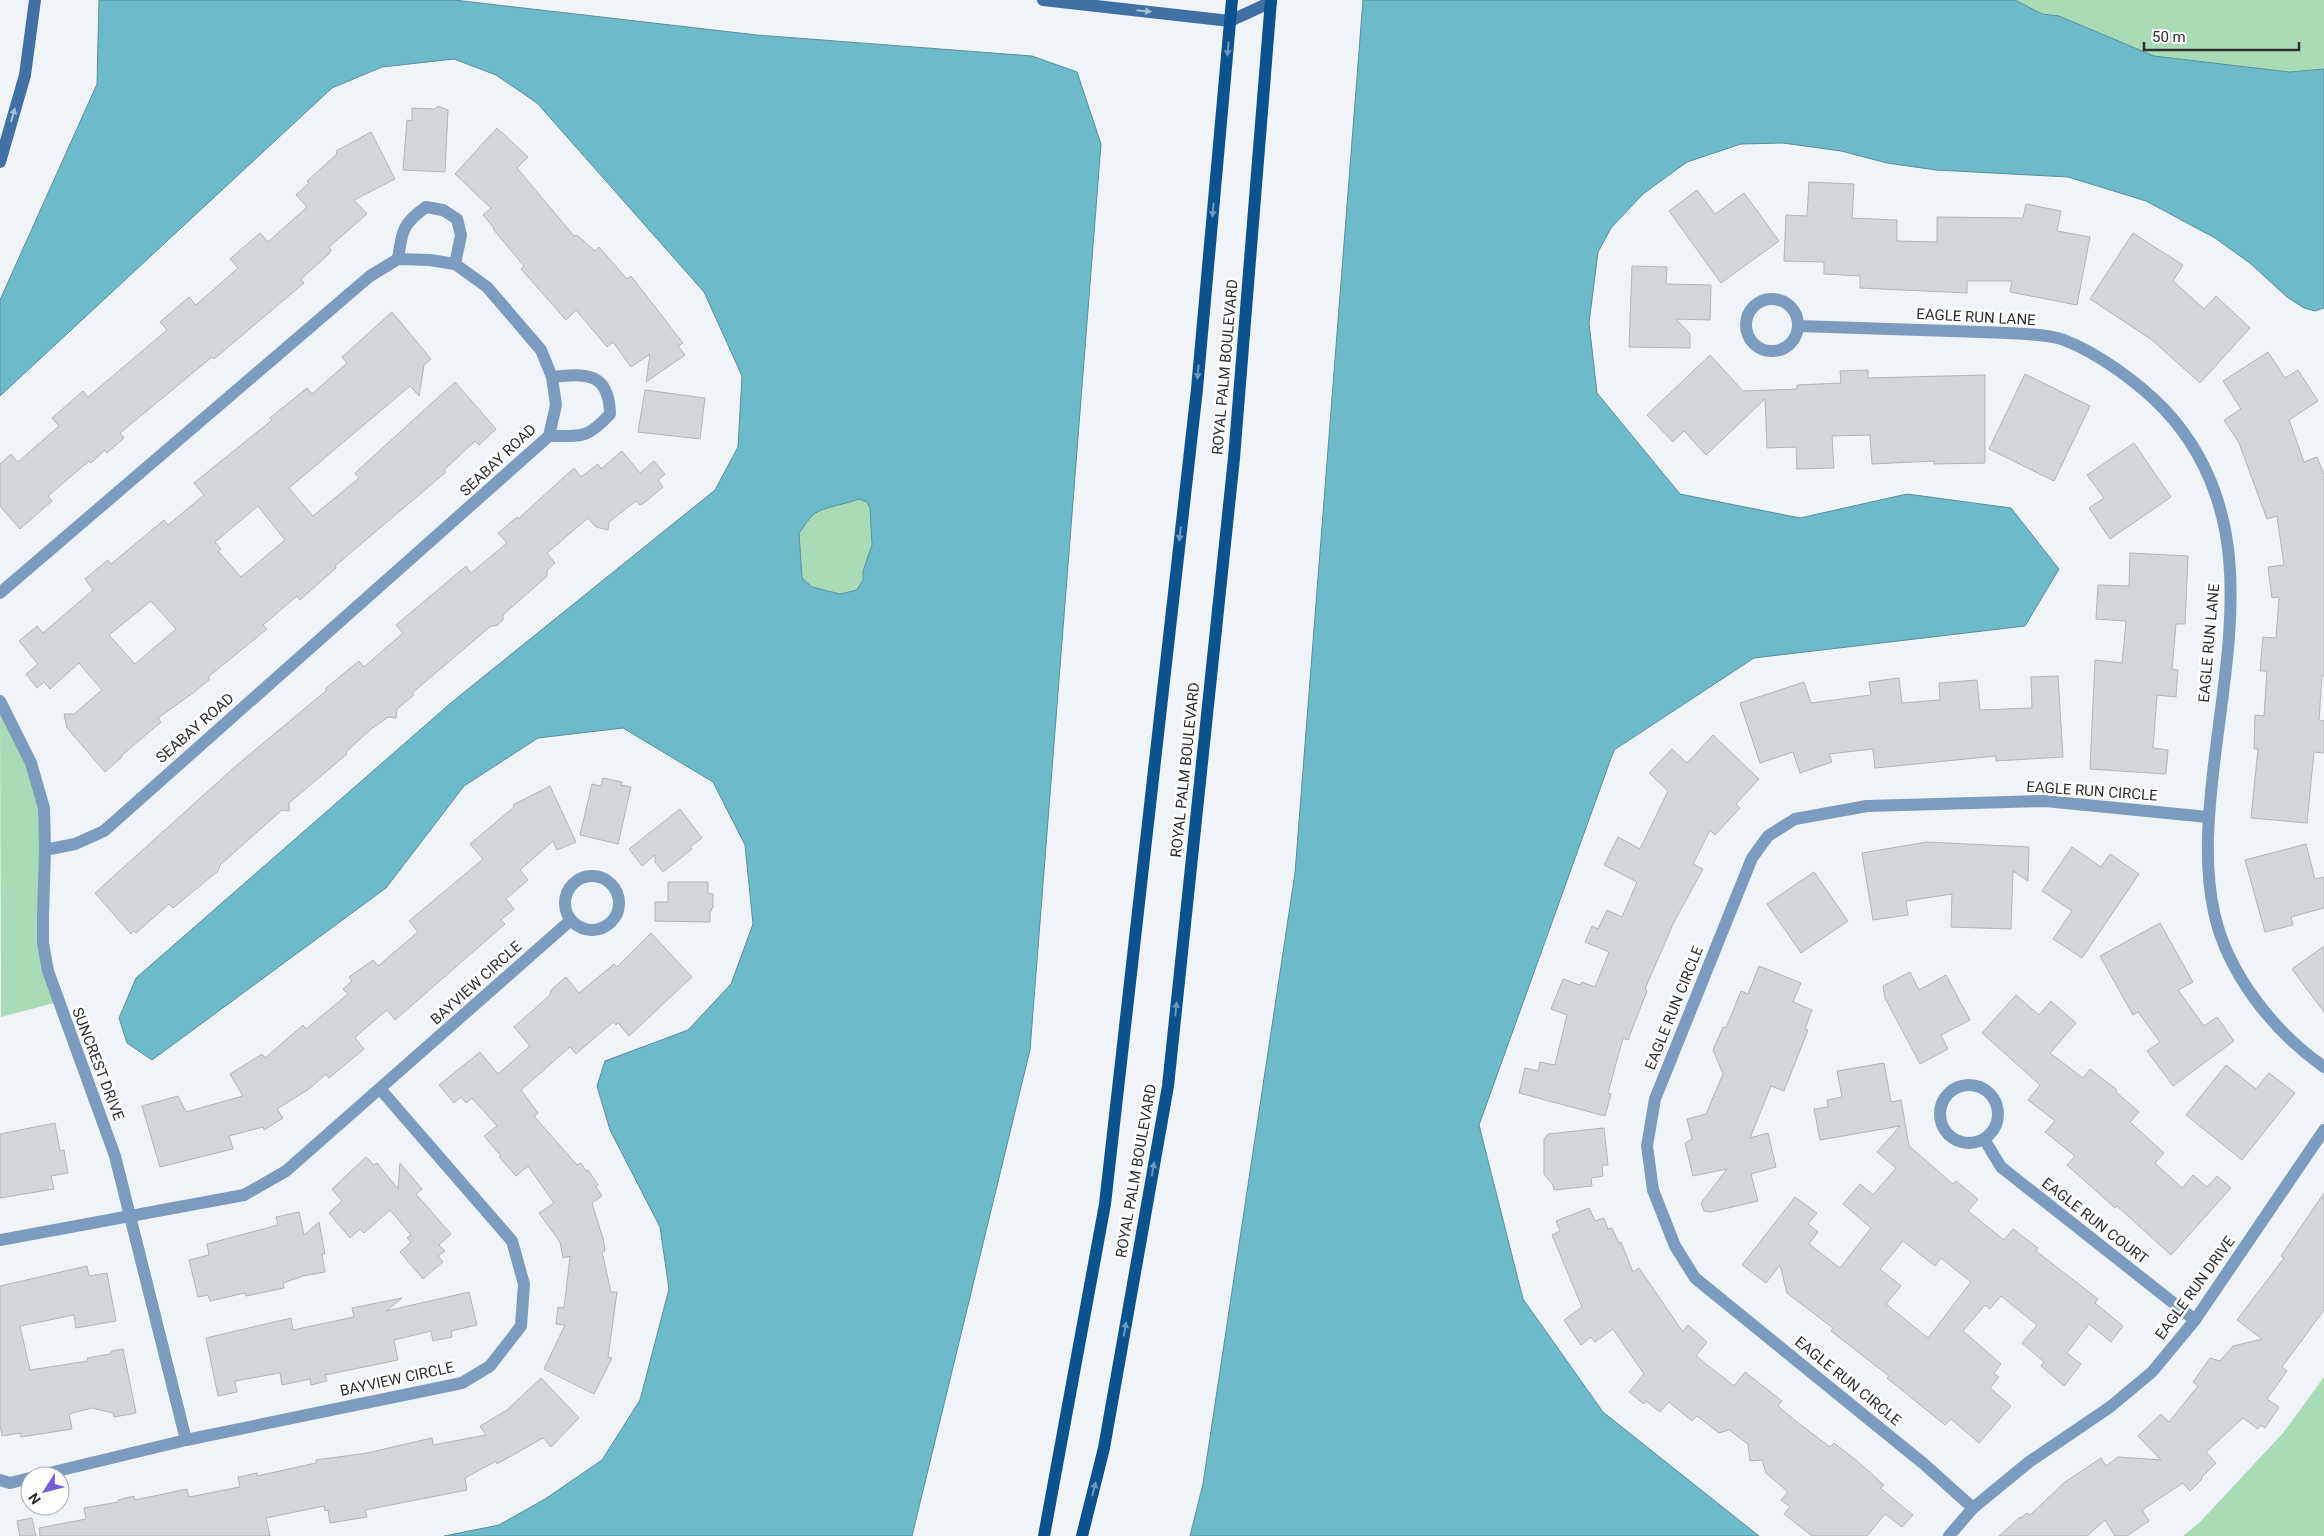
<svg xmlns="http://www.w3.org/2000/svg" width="2324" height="1536" font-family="Roboto,sans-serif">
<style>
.green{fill:#a9dcb6}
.water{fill:#6cbaca;stroke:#59909c;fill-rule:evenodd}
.building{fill:#d3d6db;stroke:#b1b5b9;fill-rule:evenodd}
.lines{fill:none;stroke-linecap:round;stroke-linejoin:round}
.street{stroke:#7c9cbf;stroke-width:12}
.secondary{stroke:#4171a4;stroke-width:12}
.primary{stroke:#0b528e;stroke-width:12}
.oneway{fill:#aabfd6}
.oneway2{fill:#6d97bb}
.labels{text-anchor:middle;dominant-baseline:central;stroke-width:5;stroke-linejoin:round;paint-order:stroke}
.street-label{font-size:15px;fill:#2d2f30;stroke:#fff}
</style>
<rect width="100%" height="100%" fill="#f0f4f9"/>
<!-- green -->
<g class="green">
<path d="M2015 0H2324V69L2289 72 2154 56 2059 16 2042 14Z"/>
<path d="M859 499 867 502 870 508 872 545 863 571V580L857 590 840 594 812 587 802 578 799 533C804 527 808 519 814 514 823 507 847 504 859 499Z"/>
<path d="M0 701 44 808 43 916 58 1002 1 1017Z"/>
<path d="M2324 1377V1536H2183L2200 1522 2283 1433Z"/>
</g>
<!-- water -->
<g class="water">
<path d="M99 0H454L757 35 1032 56 1077 72 1101 144 1030 1050 912 1536H444L499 1525 545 1499 602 1460 640 1400 669 1289 660 1227 610 1130 597 1086 605 1061 688 1030 731 984 753 924 745 845 713 782 623 728 538 738 464 786 386 888 152 1060 127 1043 119 1018 136 978 452 702 715 490 738 447 742 376 704 292 537 103 496 75 454 59 382 67 332 88 0 396V300L97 84ZM859 499 867 502 870 508 872 545 863 571V580L857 590 840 594 812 587 802 578 799 533C804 527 808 519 814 514 823 507 847 504 859 499Z"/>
<path d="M1363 0H2015L2042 14 2059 16 2154 56 2289 72 2324 69V308L2315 311 2304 308 2287 297 2251 264 2215 238 2146 201 2068 177 1936 170 1887 163 1841 151 1783 143 1741 144 1687 162 1643 194 1611 228 1598 252 1589 323 1597 393 1680 494 1800 518 1907 494 2011 508 2059 569 2025 626 1754 658 1614 750 1479 1125 1523 1299 1603 1412 1759 1536H1190L1203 1484 1295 873Z"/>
</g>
<!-- building -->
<g class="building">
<path d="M438 106 448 110 445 172 403 170 407 120 412 121V108L435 109Z"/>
<path d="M497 128 528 157 517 168 574 236 577 235 595 251 599 247 627 279 631 276 683 343 678 346 685 355 646 382 650 354 631 367 613 342 607 347 576 310 566 320 521 269 524 266 493 229 494 228 483 215 491 208 455 174Z"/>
<path d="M371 132 395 179 354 200 367 214 329 247 331 250 329 254 301 279 304 283 214 359 212 357 120 433 124 438 107 453 105 450 91 463 89 461 48 496 52 501 20 529 0 506V464L11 454 18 462 59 426 52 418 83 391 88 397 167 330 160 322 189 297 196 305 238 268 230 259 260 233 268 242 307 207 296 195 309 183 307 181 337 154 336 151Z"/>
<path d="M1809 182 1854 184 1852 218 1897 220V241L1937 242V217L2023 218 2026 204 2061 211 2057 231 2090 237 2077 305 2010 292 2012 281H1967V293L1860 288V276L1824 274V262L1784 261 1786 215 1807 216Z"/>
<path d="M1697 190 1715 214 1744 193 1779 241 1721 283 1669 211Z"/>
<path d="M2133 233 2183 265 2173 281 2204 309 2216 296 2250 328 2200 383 2152 340 2090 299Z"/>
<path d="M1632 266 1667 267 1666 284 1711 285 1710 320 1676 319 1690 334V348L1629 347Z"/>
<path d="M392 312 431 359 424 365 419 396 410 386 289 488 313 516 359 478 355 473 455 382 496 429 479 445 475 441 444 470 446 472 335 566 336 568 300 600 297 596 263 625 267 629 208 677 210 679 193 693 158 718 161 722 121 756 122 757 105 772 67 728 64 714H74L102 690 79 663 50 689 44 682 37 688 26 674 38 664 19 641 37 626 43 633 93 590 85 579 108 560 111 564 164 520 168 525 204 495 194 483 272 420 270 418 307 388 312 394 347 363 342 357ZM258 506 285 540 241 577 218 551 221 549 215 542ZM151 601 176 629 135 664 109 635Z"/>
<path d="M2268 352 2285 378 2298 370 2318 401 2289 420 2304 462 2317 457 2324 475V676H2322L2319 720 2324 721V753L2314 752 2307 823 2251 818 2258 749H2254L2255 715 2264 716 2267 671H2260L2263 637 2276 638 2279 597 2272 598 2268 567 2284 565 2277 516 2267 519 2239 443 2224 420 2241 409 2223 381Z"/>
<path d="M1710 355 1743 391 1797 389V385L1841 383 1840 371 1868 370V378L1985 375V463L1934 464V461L1872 464 1870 435 1832 436 1834 468 1797 469 1796 447 1767 448 1765 399 1706 455 1684 431 1673 442 1647 415Z"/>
<path d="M2025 374 2090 406 2054 481 1989 449Z"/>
<path d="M645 390 705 398 700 439 638 432Z"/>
<path d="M2134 443 2171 497 2110 539 2089 508 2104 498 2087 475Z"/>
<path d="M622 451 640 473 654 461 665 474 658 480 663 487 644 503 640 505 636 501 609 522 608 530 596 527 588 518 547 553 555 563 547 570V576L503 615V620L496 626H491L412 693 414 695 397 709 396 718 388 717 370 730 346 752 347 754 289 803V811L282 810 220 865 218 871 173 908 169 904 136 933 134 931 131 934 95 893 237 765 327 690 325 689 359 661 364 667 403 633 396 625 452 578 466 566 471 573 507 543 498 533 517 517 518 519 574 468 581 477 598 464 601 469Z"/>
<path d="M2130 553 2188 556 2185 624H2176L2172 669 2178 670 2176 697 2157 695 2153 748 2168 750 2166 774 2090 769 2095 660 2122 663 2126 621 2096 619 2098 585 2129 586Z"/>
<path d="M2058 676 2063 757 1996 761V756L1875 768 1873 749 1829 754 1832 762 1800 773 1793 752 1760 763 1740 703 1804 682 1811 703 1871 695 1869 682 1899 678 1902 703 1940 700 1939 683 1977 680 1980 710 2032 708 2031 677Z"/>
<path d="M1713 735 1759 779 1736 804 1740 808 1715 835 1710 830 1693 864 1703 869 1673 924 1645 989 1647 991 1628 1040 1623 1038 1608 1093 1611 1094 1605 1116 1519 1093 1525 1068 1538 1071 1540 1062 1555 1065 1567 1015 1551 1009 1563 979 1580 985 1582 982 1595 987 1609 952 1585 942 1592 926 1598 929 1607 910 1622 917 1637 882 1604 865 1618 837 1640 849 1668 791 1649 773 1672 749 1687 763Z"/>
<path d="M603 778 622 782 621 785 631 787 618 844 580 835 592 784 601 786Z"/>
<path d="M550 786 576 842 557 850 553 841 520 870 528 880 506 899 514 909 501 920 505 924 395 1020 387 1010 361 1032 355 1038 364 1049 329 1078 326 1074 309 1089 277 1109 283 1118 264 1130 263 1127 229 1136 233 1149 160 1167 142 1106 178 1096 186 1112 243 1096 230 1074 262 1054 265 1058 303 1025 306 1029 348 994 343 989 352 981 349 977 373 960 378 966 418 932 409 921 483 859 470 844 514 807 513 805Z"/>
<path d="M680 809 702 838 690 847 692 849 663 872 655 862V855L642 866 629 849Z"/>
<path d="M1927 842 2029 847 2028 881 2013 871 2011 929 1951 927 1952 894 1906 901 1908 915 1873 920 1862 853Z"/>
<path d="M2306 844 2315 879 2324 877V908L2291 917 2293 925 2265 932 2245 860Z"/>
<path d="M2072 847 2101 867 2110 854 2139 874 2082 958 2053 939 2072 911 2042 891Z"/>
<path d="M1814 872 1848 921 1801 953 1767 904Z"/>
<path d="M668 882H708V893L713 894V907L710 912V922L655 921V902H668Z"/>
<path d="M2160 923 2193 982 2178 990 2204 1026 2217 1017 2234 1041 2173 1086 2147 1051 2160 1042 2138 1012 2133 1015 2100 956Z"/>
<path d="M651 933 692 977 629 1036 618 1023 616 1025 613 1022 576 1054 570 1047 521 1090 538 1113 534 1116 577 1165 581 1163 586 1171 588 1170 598 1185 596 1187 602 1196 592 1203 604 1242 605 1251 602 1252 611 1292H617L608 1357 612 1358 594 1394 544 1369 565 1325 556 1324 558 1307 564 1308 570 1256 563 1258 560 1242 539 1213 554 1203 528 1166 516 1176 499 1157 501 1156 484 1136 497 1126 472 1098 466 1103 461 1097 454 1103 439 1085 480 1052 498 1074 530 1046 514 1027 550 995 551 990 566 977 579 993 614 964 617 967Z"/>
<path d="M2324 946V1012L2292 969Z"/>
<path d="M1759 966 1801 983 1793 1002 1812 1010 1805 1029 1808 1030 1784 1091 1771 1086 1750 1138 1768 1133 1776 1167 1751 1174 1758 1201 1711 1212 1704 1211 1701 1203 1727 1169 1693 1176 1685 1143 1692 1139 1687 1119 1706 1114 1723 1074 1713 1050 1723 1027 1726 1028 1741 991 1748 994Z"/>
<path d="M1910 972 1919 990 1946 975 1970 1020 1941 1035 1948 1049 1920 1064 1885 998 1883 986Z"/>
<path d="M2016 995 2039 1015 2051 1001 2076 1023 2050 1053 2083 1078 2090 1069 2117 1090 2116 1092 2139 1112 2130 1122 2164 1153 2155 1163 2182 1188 2193 1175 2207 1187 2217 1176 2231 1188 2171 1255 2117 1206 2115 1208 2067 1165 2075 1156 2045 1132 2055 1121 2028 1100 2040 1085 1982 1033Z"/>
<path d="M1884 1063 1891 1102 1901 1100 1909 1146 1953 1184 1956 1181 1978 1199 1968 1211 2004 1240 2013 1229 2038 1248 2036 1251 2098 1299 2095 1303 2123 1326 2111 1342 2089 1324 2067 1353 2081 1364 2064 1386 2041 1366 2044 1362 2022 1343 2037 1325 2001 1296 1990 1309 1985 1305 1963 1331 2001 1364 1994 1373 1999 1377 1990 1388 2011 1406 1979 1443 1951 1419 1945 1425 1887 1378 1889 1376 1831 1331 1833 1328 1787 1293 1780 1265 1766 1283 1742 1265 1795 1197 1817 1213 1808 1224 1818 1232 1809 1244 1840 1268 1871 1228 1843 1204 1860 1184 1873 1195 1896 1168 1877 1152 1900 1126 1820 1140 1814 1109 1828 1107 1827 1100 1842 1097 1837 1071ZM1903 1241 1935 1266 1941 1258 1971 1282 1928 1338 1886 1304 1901 1286 1880 1269Z"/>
<path d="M2226 1065 2256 1089 2269 1073 2295 1093 2242 1160 2186 1115Z"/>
<path d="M55 1123 60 1151 64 1150 68 1173 51 1176 54 1189 0 1198V1134Z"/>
<path d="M1604 1128 1608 1165H1602L1603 1176 1591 1178 1592 1186 1554 1190 1553 1185 1544 1174V1139L1548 1134Z"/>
<path d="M366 1157 374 1165 377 1163 398 1189 400 1163 422 1189 416 1194 451 1234 439 1245 445 1251 438 1256 443 1262 423 1279 400 1252 411 1242 407 1238 411 1235 390 1210 364 1233 360 1229 350 1238 329 1213 342 1201 332 1189Z"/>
<path d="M2324 1193V1310L2282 1367 2287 1371 2267 1399 2279 1407 2265 1428 2260 1425 2258 1429 2243 1418 2206 1452 2216 1463 2201 1478 2202 1479 2190 1491 2183 1483 2142 1510 2149 1521 2127 1536H2115L2105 1520 2087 1536H1999L2020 1517 2021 1518 2027 1513 2030 1515 2065 1482 2101 1458 2106 1466 2118 1457 2161 1460 2138 1436 2161 1414 2169 1422 2198 1386 2193 1382 2210 1358 2220 1361 2233 1346 2262 1339 2237 1320 2284 1258 2281 1256Z"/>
<path d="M1589 1208 1595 1221 1604 1218 1608 1229 1612 1228 1619 1243 1621 1242 1633 1272 1639 1268 1683 1332 1688 1325 1707 1342 1696 1356 1734 1386 1745 1372 1782 1401 1778 1406 1793 1419 1830 1447 1834 1443 1856 1460 1884 1485 1880 1488 1913 1515 1902 1527 1885 1514 1867 1536H1812L1784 1514 1790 1507 1781 1500 1788 1492 1766 1473 1762 1460 1750 1461 1748 1444 1729 1430 1719 1433 1697 1416 1692 1421 1669 1402 1660 1412 1646 1401 1644 1404 1629 1392 1644 1374 1613 1329 1595 1342 1591 1337 1581 1345 1564 1320 1582 1307 1552 1235 1560 1231 1556 1221Z"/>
<path d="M299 1212 304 1235 319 1222 325 1254H322L325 1272 303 1276 283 1283 284 1288 246 1296 245 1293 210 1301 208 1295 198 1297 189 1260 209 1255 207 1244 278 1225 276 1217Z"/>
<path d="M87 1266 89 1276 107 1273 116 1321 76 1328 74 1315 20 1326 30 1370 88 1361 87 1358 110 1354 112 1351 123 1349 136 1413 114 1417 113 1413 92 1408 69 1414 72 1429 21 1437 20 1433 2 1436 0 1425V1286Z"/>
<path d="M469 1292 477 1325 451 1331 452 1337 433 1341 431 1331 394 1340 398 1360 325 1375 327 1381 311 1385 310 1379 282 1385 280 1373 235 1381 237 1392 218 1396 206 1338 291 1318 293 1330 354 1317 352 1308 402 1298 386 1311Z"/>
<path d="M541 1378 579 1418 551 1447 543 1438 497 1464 496 1461 465 1478 467 1490 365 1510 367 1517 330 1523 328 1510 325 1511 324 1506 266 1518 270 1536H40L39 1528 86 1519 84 1508 118 1502V1500L134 1496 135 1500 187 1489 189 1497 240 1487 238 1477 257 1473V1476L316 1463V1460L367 1453 432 1438 433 1445 486 1435 480 1426 507 1410Z"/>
<path d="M32 1518 36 1536H20L17 1521Z"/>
</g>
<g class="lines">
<!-- street -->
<g class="street">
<path d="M398 259C402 231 402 224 426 207L443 210 457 219 461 235 455 264"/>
<circle cx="1772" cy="325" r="26"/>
<path d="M1798 326C1859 328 1920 330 1981 332 2001 333 2048 333 2064 340 2098 353 2139 383 2164 409 2262 513 2227 646 2213 773 2208 819 2204 866 2214 912 2227 973 2273 1031 2324 1067"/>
<path d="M549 436C582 436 587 439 610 414 609 372 586 373 552 377"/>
<path d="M0 593 370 276 398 259 430 260 455 264 487 287 541 350 552 377 556 405 549 436 104 831 75 844 45 850"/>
<path d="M0 701 31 763 44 808 45 850 43 916V943L48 971 115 1156 186 1440"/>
<circle cx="592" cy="903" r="27"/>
<circle cx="1969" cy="1114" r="29"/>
<path d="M1984 1139 2001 1167 2195 1320"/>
<path d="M0 1240 244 1195 286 1171 571 920"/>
<path d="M37 1476 186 1440 462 1383 490 1366 521 1326 524 1284 512 1241 381 1090"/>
<path d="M0 1480 10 1483 30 1478"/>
<path d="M1973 1508 1924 1464 1695 1278 1675 1246 1653 1190 1647 1146 1655 1099 1752 858 1768 836 1795 819 1867 806 2045 801 2208 817"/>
<path d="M1949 1536 1973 1508 2029 1462 2110 1407 2152 1372 2195 1320 2324 1130"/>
</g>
<!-- secondary -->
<g class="secondary">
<path d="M1043 0 1230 21 1271 2"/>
<path d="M0 162 25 75 35 0"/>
</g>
<!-- primary -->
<g class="primary">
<path d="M1044 1536 1105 1204 1197 389 1232 0"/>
<path d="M1082 1536 1104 1448 1168 1086 1234 458 1271 0"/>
</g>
</g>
<!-- one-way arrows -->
<defs><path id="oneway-solid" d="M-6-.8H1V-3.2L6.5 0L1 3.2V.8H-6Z" transform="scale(1.25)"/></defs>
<g class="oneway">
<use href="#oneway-solid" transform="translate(1144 11) rotate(6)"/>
<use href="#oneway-solid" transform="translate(13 115) rotate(-74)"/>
</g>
<g class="oneway2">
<use href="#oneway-solid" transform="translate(1228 49) rotate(95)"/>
<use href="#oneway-solid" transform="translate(1213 210) rotate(95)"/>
<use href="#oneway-solid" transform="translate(1198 372) rotate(95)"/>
<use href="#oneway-solid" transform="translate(1180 534) rotate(97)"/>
<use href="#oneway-solid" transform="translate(1176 1009) rotate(-84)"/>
<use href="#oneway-solid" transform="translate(1153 1169) rotate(-80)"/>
<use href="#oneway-solid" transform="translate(1125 1329) rotate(-80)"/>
<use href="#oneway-solid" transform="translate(1094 1489) rotate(-76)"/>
</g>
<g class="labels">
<!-- street labels -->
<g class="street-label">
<text transform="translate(1976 317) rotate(3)">EAGLE RUN LANE</text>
<text transform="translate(1225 367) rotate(-85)">ROYAL PALM BOULEVARD</text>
<text transform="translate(498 460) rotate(-43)">SEABAY ROAD</text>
<text transform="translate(2209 643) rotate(-85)">EAGLE RUN LANE</text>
<text transform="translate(195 728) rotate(-41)">SEABAY ROAD</text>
<text transform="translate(1185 770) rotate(-84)">ROYAL PALM BOULEVARD</text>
<text transform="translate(2092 791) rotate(4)">EAGLE RUN CIRCLE</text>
<text transform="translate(476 983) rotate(-42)">BAYVIEW CIRCLE</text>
<text transform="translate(1674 1008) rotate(-68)">EAGLE RUN CIRCLE</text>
<text transform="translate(98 1064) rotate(69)">SUNCREST DRIVE</text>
<text transform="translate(1136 1171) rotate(-80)">ROYAL PALM BOULEVARD</text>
<text transform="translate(2095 1221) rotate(38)">EAGLE RUN COURT</text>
<text transform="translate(2195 1288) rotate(-54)">EAGLE RUN DRIVE</text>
<text transform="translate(397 1379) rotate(-12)">BAYVIEW CIRCLE</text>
<text transform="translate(1848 1381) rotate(39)">EAGLE RUN CIRCLE</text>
</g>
</g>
<!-- north arrow -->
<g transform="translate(45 1491) rotate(234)"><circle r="24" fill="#ffffff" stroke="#abacac"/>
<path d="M0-4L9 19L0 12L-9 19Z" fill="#765ed8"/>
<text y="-8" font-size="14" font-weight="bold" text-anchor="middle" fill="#2d2f30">N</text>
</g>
<!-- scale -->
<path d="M2144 42v8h155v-8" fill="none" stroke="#2d2f30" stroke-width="2.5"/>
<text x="2152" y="42" font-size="15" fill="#2d2f30" stroke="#ffffff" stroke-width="4" paint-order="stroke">50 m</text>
</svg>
